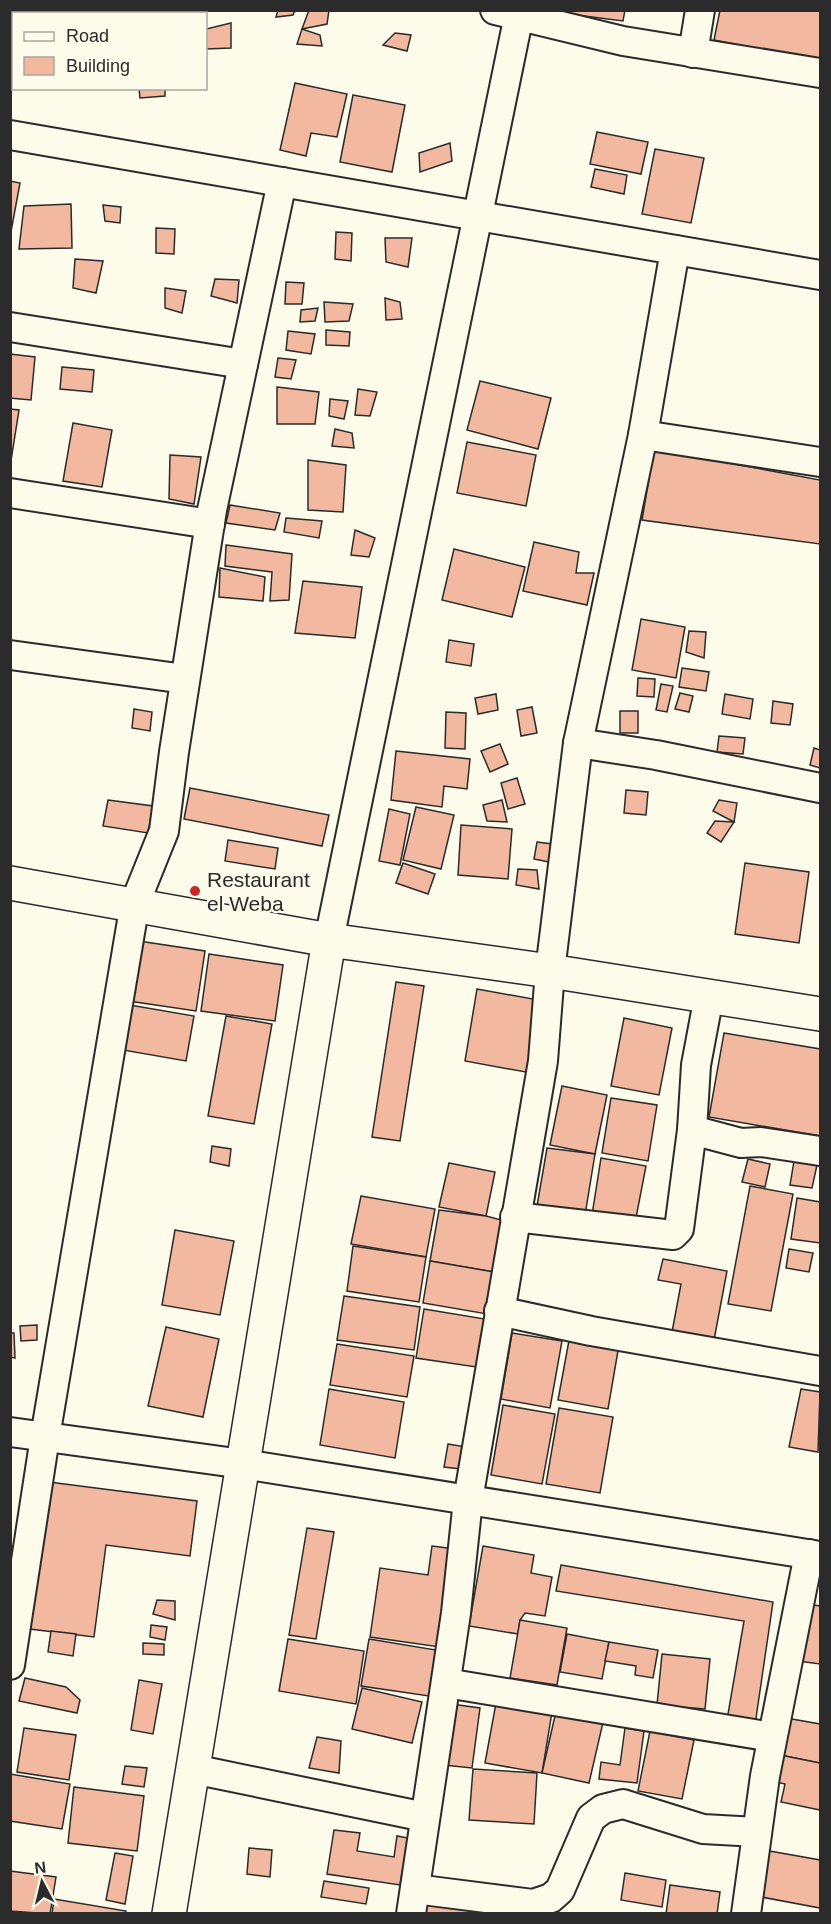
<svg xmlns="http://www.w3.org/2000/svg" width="831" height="1924" font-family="Arial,sans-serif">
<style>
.building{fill:#f2b8a0;stroke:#2b2b2b;stroke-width:1.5}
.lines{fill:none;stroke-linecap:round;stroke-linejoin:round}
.minor-casing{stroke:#2b2b2b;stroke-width:32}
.tertiary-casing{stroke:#2b2b2b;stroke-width:36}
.secondary-casing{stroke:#2b2b2b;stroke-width:36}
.minor{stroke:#fdfbea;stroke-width:28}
.tertiary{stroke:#fdfbea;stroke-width:33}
.secondary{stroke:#fdfbea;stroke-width:33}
.poi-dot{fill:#c62828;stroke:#fdfbea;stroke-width:2}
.labels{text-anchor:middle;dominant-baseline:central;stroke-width:4.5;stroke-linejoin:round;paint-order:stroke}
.poi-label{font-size:21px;fill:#2b2b2b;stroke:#fdfbea;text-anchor:start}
</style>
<rect width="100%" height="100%" fill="#fdfbea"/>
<!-- building -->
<g class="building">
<path d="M278 10H295L293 15 276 17Z"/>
<path d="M309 10H329L327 24 302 29Z"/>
<path d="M570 10H625L623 21 569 14Z"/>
<path d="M720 10H820V61L714 40Z"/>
<path d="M231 23V48L206 49V29Z"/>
<path d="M302 29 320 35 322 46 297 44Z"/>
<path d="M395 33 411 35 407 51 383 45Z"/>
<path d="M295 83 347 94 337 137 311 133 306 156 280 150Z"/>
<path d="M139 88H165V96L140 98Z"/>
<path d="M353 95 405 105 392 172 340 162Z"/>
<path d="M597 132 648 142 641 174 590 164Z"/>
<path d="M450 143 452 161 420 172 419 153Z"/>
<path d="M655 149 704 158 691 223 642 214Z"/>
<path d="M595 169 627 175 624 194 591 187Z"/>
<path d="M10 181 20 183 10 237Z"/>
<path d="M71 204 72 248 19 249 24 206Z"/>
<path d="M103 205 121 207 120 223 105 221Z"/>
<path d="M156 228 175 229 174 254 156 253Z"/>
<path d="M336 232 352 233 351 261 335 259Z"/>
<path d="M385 238H412L408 267 386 262Z"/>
<path d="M75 259 103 261 96 293 73 288Z"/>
<path d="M215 279 239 280 237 303 211 296Z"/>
<path d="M286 282 304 283 302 304H285Z"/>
<path d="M165 288 186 291 182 313 165 308Z"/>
<path d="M385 298 400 302 402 319 386 320Z"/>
<path d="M324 302 353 304 349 321 325 322Z"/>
<path d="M318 308 315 321 300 322 301 310Z"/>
<path d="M326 330 350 332 349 346 326 345Z"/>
<path d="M288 331 315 334 311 354 286 350Z"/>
<path d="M10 354 35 357 31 400 10 398Z"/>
<path d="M278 358 296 360 291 379 275 377Z"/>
<path d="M62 367 94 370 92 392 60 389Z"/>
<path d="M480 381 551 398 538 449 467 430Z"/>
<path d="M277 387 319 392 315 424H277Z"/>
<path d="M358 389 377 392 370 416 355 415Z"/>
<path d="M330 399 348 401 344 419 329 416Z"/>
<path d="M10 409 19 410 10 467Z"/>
<path d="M73 423 112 430 102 487 63 481Z"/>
<path d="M335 429 352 433 354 448 332 446Z"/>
<path d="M467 442 536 455 526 506 457 493Z"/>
<path d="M654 449 820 480V544L642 520Z"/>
<path d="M170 455 201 457 194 504 169 499Z"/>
<path d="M308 460 346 465 343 512 308 510Z"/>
<path d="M230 505 280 513 275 530 226 523Z"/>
<path d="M286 518 322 521 319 538 284 532Z"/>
<path d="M355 530 375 538 369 557 351 555Z"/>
<path d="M534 542 579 552 576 573H594L587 605 523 591Z"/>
<path d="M226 545 292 554 289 600 270 601 272 572 225 566Z"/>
<path d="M454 549 525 567 512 617 442 600Z"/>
<path d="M220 568 265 577 263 601 219 597Z"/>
<path d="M303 581 362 587 355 638 295 633Z"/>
<path d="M641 619 685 627 676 678 632 670Z"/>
<path d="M689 631 706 632 704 658 686 652Z"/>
<path d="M449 640 474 644 471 666 446 662Z"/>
<path d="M682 668 709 672 706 691 679 687Z"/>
<path d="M638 678 655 679 654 697 637 696Z"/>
<path d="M661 684 673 686 667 712 656 710Z"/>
<path d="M680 693 693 696 689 712 675 709Z"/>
<path d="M496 694 498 710 478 714 475 698Z"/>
<path d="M725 694 753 699 750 719 722 714Z"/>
<path d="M773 701 793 704 790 725 771 723Z"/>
<path d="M532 707 537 733 521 736 517 710Z"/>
<path d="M134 709 152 712 150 731 132 728Z"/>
<rect x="620" y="711" width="18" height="22"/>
<path d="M446 712 466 713 465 749 445 748Z"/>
<path d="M719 736 745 738 743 754 717 752Z"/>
<path d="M500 744 508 764 490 772 481 751Z"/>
<path d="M814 748 820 750V768L810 765Z"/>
<path d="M396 751 470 759 467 789 444 786 442 807 391 800Z"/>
<path d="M517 778 525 804 508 809 501 783Z"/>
<path d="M190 788 329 815 322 846 184 819Z"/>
<path d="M626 790 648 792 646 815 624 813Z"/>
<path d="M108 800 153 806 148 833 103 826Z"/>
<path d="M502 800 507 822 487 821 483 805Z"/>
<path d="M719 800 737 803 734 822 713 811Z"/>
<path d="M416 807 454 815 441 869 403 860Z"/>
<path d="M389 809 410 814 400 865 379 861Z"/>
<path d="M715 821 734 822 721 842 707 833Z"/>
<path d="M461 825 512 829 508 879 458 875Z"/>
<path d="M228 840 278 848 275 869 225 861Z"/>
<path d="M537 842 552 844 549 862 534 859Z"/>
<path d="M403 863 435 874 428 894 396 883Z"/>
<path d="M745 863 809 872 799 943 735 934Z"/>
<path d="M518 869 537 870 539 889 516 885Z"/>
<path d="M132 940 205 951 196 1011 122 1000Z"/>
<path d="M209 954 283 965 275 1021 201 1011Z"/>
<path d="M396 982 424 986 400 1141 372 1137Z"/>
<path d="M477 989 544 1001 531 1073 465 1061Z"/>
<path d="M124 1004 194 1016 186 1061 117 1049Z"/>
<path d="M226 1016 272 1024 254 1124 208 1116Z"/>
<path d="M624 1018 672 1028 659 1095 611 1086Z"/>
<path d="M724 1033 820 1049V1136L709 1117Z"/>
<path d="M562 1086 607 1095 595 1154 550 1145Z"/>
<path d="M611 1098 657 1105 648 1161 602 1153Z"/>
<path d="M212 1146 231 1149 229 1166 210 1162Z"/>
<path d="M547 1148 595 1154 585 1215 537 1206Z"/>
<path d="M601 1158 646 1166 635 1223 592 1215Z"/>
<path d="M748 1159 770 1164 765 1187 742 1182Z"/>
<path d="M794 1161 817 1165 812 1188 790 1185Z"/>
<path d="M449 1163 495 1172 486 1216 439 1207Z"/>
<path d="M750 1186 793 1194 771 1311 728 1304Z"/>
<path d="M361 1196 435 1209 426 1257 351 1244Z"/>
<path d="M797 1198 820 1202V1243L791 1239Z"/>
<path d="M439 1210 486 1216 509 1222 500 1273 430 1261Z"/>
<path d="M175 1230 234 1241 220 1315 162 1305Z"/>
<path d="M353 1246 426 1257 419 1302 347 1291Z"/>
<path d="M789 1249 813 1253 809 1272 786 1268Z"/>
<path d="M663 1259 727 1271 714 1340 672 1332 681 1284 658 1280Z"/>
<path d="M430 1261 500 1273 493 1315 423 1303Z"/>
<path d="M344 1296 420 1307 414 1350 337 1340Z"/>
<path d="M424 1309 491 1320 483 1368 416 1358Z"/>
<path d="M37 1325V1340L21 1341 20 1326Z"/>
<path d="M166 1327 219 1339 203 1417 148 1406Z"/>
<path d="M10 1333H14L15 1358 10 1357Z"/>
<path d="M512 1333 562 1341 550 1408 501 1399Z"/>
<path d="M570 1335 619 1345 608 1409 558 1400Z"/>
<path d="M337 1344 414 1356 407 1397 330 1385Z"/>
<path d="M329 1389 404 1402 395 1458 320 1445Z"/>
<path d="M801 1389 820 1392 818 1452 789 1447Z"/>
<path d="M503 1405 555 1414 542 1484 491 1475Z"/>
<path d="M559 1408 613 1417 600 1493 546 1484Z"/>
<path d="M448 1444 472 1448 469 1470 444 1467Z"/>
<path d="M41 1481 197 1501 190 1556 106 1545 94 1637 22 1628Z"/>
<path d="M307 1528 334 1532 316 1639 289 1635Z"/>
<path d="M432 1546 455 1549 440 1647 370 1637 380 1568 428 1575Z"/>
<path d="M483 1546 534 1555 531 1573 552 1577 545 1616 525 1613 520 1620 518 1634 469 1626Z"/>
<path d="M561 1565 773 1602 755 1725 727 1720 744 1621 556 1591Z"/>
<path d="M157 1600 175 1601V1620L153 1614Z"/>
<path d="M807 1604 820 1606V1664L798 1661Z"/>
<path d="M520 1620 567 1628 557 1685 510 1678Z"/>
<path d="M151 1625 167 1627 165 1640 150 1637Z"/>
<path d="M51 1631 76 1634 73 1656 48 1652Z"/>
<path d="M567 1634 609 1642 602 1679 560 1672Z"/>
<path d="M288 1639 364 1651 356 1704 279 1691Z"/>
<path d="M369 1639 436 1650 429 1696 361 1686Z"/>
<path d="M609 1642 658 1650 653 1678 635 1675 636 1666 605 1661Z"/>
<path d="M143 1643 164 1644V1655L143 1654Z"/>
<path d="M662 1654 710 1659 705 1709 657 1705Z"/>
<path d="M25 1678 66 1687 80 1700 77 1713 19 1701Z"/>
<path d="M139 1680 162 1684 153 1734 131 1730Z"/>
<path d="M362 1688 422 1702 412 1743 352 1729Z"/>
<path d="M496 1703 552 1712 542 1773 485 1763Z"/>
<path d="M451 1704 480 1708 472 1768 444 1765Z"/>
<path d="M557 1707 604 1718 589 1783 542 1773Z"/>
<path d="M786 1718 820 1724V1763L780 1755Z"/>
<path d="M24 1728 76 1735 69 1780 17 1772Z"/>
<path d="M625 1728 644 1731 637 1783 599 1779 601 1762 620 1765Z"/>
<path d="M650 1731 694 1740 682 1799 638 1791Z"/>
<path d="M317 1737 341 1741 339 1773 309 1768Z"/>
<path d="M780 1755 820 1763V1810L781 1802 785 1784 776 1782Z"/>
<path d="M125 1766 147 1768 144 1787 122 1784Z"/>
<path d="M473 1769 537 1773 534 1824 469 1820Z"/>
<path d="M10 1774 70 1784 62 1829 10 1821Z"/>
<path d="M74 1787 144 1796 137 1851 68 1843Z"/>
<path d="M334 1830 360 1833 357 1851 394 1857 397 1836 408 1838 400 1885 327 1874Z"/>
<path d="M249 1848 272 1850 270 1877 247 1874Z"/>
<path d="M764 1850 820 1860V1908L756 1896Z"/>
<path d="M115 1853 133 1856 125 1904 106 1900Z"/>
<path d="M10 1871 56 1877 50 1914 10 1911Z"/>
<path d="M625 1873 666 1880 662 1907 621 1900Z"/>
<path d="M324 1881 369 1888 366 1904 321 1897Z"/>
<path d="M670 1885 720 1892 717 1914H666Z"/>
<path d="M54 1899 126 1911 125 1914H52Z"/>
<path d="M420 1904 471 1910V1914H419Z"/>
</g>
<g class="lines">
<!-- minor casing -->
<g class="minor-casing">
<g id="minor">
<path d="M495 10 623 41 820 73"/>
<path d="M693 53 700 10"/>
<path d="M10 135 820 275"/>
<path d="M10 327 243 364"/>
<path d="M643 435 820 462"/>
<path d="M10 493 210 524"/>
<path d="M10 655 185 679"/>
<path d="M578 743 656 755 820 788"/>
<path d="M329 940 520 10"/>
<path d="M692 1130 696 1065 709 996"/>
<path d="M515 1217 673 1235 679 1229 692 1130 741 1143 761 1142 820 1151"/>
<path d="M499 1311 591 1331 820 1371"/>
<path d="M10 1432 243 1464 820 1556"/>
<path d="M10 1665 45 1437 135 903 164 831 174 752 212 510 282 182"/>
<path d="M446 1683 772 1737"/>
<path d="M193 1769 425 1817"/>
<path d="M415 1889 533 1904 551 1898 560 1890 591 1818 603 1809 623 1804 703 1829 757 1832"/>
<path d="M411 1914 456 1613 468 1500 543 1061 550 971 578 743 643 435 675 250"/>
<path d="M746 1914 765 1776 809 1554"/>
</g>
</g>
<!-- tertiary casing -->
<g class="tertiary-casing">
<path id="tertiary" d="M329 940 550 971 820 1014"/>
</g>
<!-- secondary casing -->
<g class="secondary-casing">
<path id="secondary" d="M10 883 329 940 169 1914"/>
</g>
<!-- minor -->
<use href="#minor" class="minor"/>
<!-- tertiary -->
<use href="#tertiary" class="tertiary"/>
<!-- secondary -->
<use href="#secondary" class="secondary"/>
</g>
<!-- markers -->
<circle class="poi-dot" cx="195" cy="891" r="6"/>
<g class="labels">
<!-- poi labels -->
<g class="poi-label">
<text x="207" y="879">Restaurant<tspan x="207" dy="24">el Weba</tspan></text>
</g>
</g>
<!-- border -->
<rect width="831" height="1924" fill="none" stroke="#2b2b2b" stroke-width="24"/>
<!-- legend -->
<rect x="12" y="12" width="195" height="78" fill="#fdfbea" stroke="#a9a89e" stroke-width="1.5"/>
<rect x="24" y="32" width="30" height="9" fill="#fdfbea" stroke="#a9a89e" stroke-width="1.5"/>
<text x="66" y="42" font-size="18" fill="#2b2b2b">Road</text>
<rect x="24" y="57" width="30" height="18" fill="#f2b8a0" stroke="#a9a89e" stroke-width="1.5"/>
<text x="66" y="72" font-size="18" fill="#2b2b2b">Building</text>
<!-- north arrow -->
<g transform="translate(42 1882) rotate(353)" stroke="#fdfbea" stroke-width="4.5" paint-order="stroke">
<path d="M0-4.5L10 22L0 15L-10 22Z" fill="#2b2b2b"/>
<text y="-9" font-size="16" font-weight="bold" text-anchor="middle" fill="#2b2b2b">N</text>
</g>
</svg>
